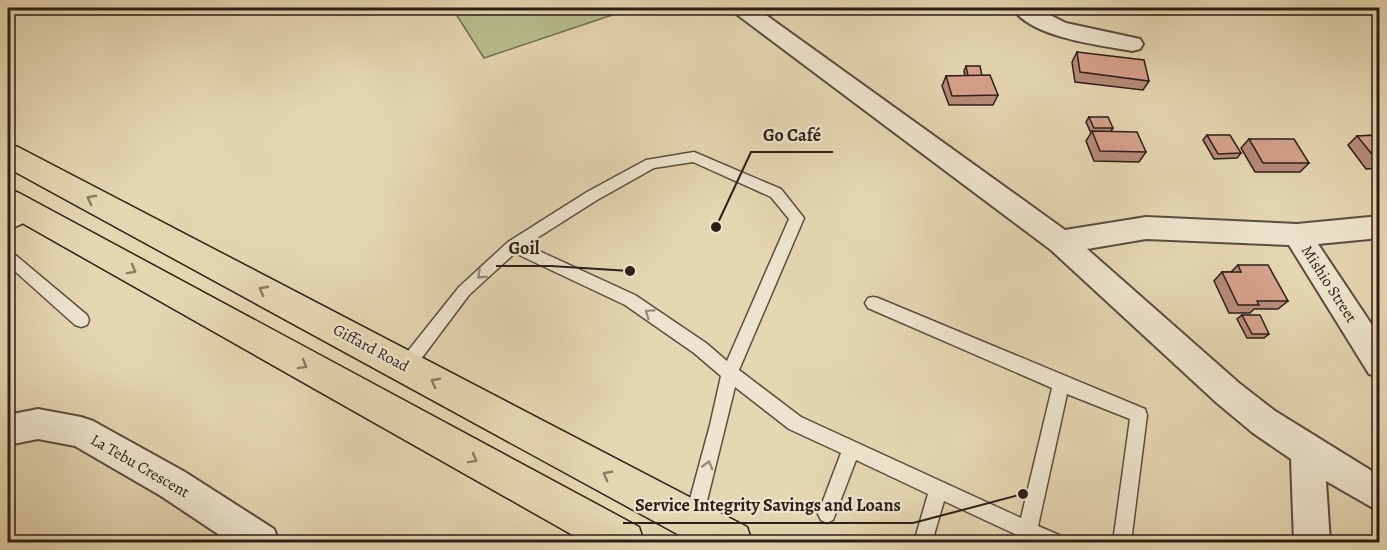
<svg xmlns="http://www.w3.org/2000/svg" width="1387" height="550" font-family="Alegreya,serif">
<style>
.green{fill:#b6bd8c;stroke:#726e52;stroke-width:1.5}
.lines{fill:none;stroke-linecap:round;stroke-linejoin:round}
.service-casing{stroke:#5b4c3e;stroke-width:3}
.minor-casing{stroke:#5b4c3e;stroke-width:4}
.primary-casing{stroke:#2d1e17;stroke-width:3}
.service{fill:#eee4cd;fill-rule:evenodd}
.minor{fill:#eee4cd;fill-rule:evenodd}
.primary{fill:#e5d6b2;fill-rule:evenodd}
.wall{fill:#b78b79;stroke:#2d1e17;stroke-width:1.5}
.building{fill:#d5a28d;stroke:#2d1e17;stroke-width:1.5}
.oneway{stroke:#897a64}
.oneway2{stroke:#978b7b}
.labels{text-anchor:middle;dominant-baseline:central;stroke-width:4.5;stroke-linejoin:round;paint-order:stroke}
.street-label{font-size:16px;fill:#2d1e17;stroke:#eee4cd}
.leader{fill:none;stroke:#2d1e17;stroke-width:2}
.callout-dot{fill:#2d1e17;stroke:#eee4cd;stroke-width:2}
.callout-label{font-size:18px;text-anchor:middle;font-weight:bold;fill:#2d1e17;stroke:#eee4cd;stroke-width:4.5;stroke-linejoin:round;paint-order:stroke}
</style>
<rect width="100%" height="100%" fill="#e5d6b2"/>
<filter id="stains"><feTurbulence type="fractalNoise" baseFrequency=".00333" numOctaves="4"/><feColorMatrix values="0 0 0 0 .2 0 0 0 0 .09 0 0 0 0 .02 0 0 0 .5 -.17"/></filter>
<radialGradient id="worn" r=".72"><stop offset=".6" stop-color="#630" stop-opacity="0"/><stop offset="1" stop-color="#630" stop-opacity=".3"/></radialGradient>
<!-- green -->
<path class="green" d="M452 8H633L484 58Z"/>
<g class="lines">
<!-- service casing -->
<g class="service-casing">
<g id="service">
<path d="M694 152 781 189 804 218 739 370 801 417 1021 518 1052 388 868 308 865 303 868 298 873 297 878 298 1145 409 1147 415 1131 542H1113L1130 419 1067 394 1038 526 1059 535 1061 542H1016L1017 535 944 501 932 542H914L928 494 856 460 833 520 827 523 821 520 818 514 841 453 789 429 735 387 702 521 700 528 693 530 686 528 684 521 710 425 721 376 694 353 625 305 515 253 469 295 412 371 406 373 400 371 398 366 400 361 459 287 508 242 587 192 646 160ZM693 162 771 197 789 219 727 361 706 343 635 295 526 245 597 200 654 168Z"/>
<path d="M8 251 13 253 87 315 89 320 87 325 81 327 75 325 8 265Z"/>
</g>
</g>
<!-- minor casing -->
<g class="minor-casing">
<g id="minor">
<path d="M732 8H756L1065 230 1146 217 1297 224 1380 216V238L1318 244 1380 337V377L1369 374 1289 245 1146 239 1087 249 1239 383 1275 411 1380 476V512L1326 481 1330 542H1294L1291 459 1253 433 1217 403 1051 250 735 13Z"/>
<path d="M1012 8H1036L1066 23 1140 39 1143 44 1140 49 1132 51C1099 45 1032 38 1012 8Z"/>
<path d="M25 201 34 204 38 211 34 218 8 230V208Z"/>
<path d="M38 409 81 417 93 421 185 472 274 529 279 542H230L161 496 75 446 38 439 8 445V415Z"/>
</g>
</g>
<!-- primary casing -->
<g class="primary-casing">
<g id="primary">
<path d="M8 144 18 147 747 527 752 542H692L8 168Z"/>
<path d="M8 189 19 193 639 527 644 542H585L8 215Z"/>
</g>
</g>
<!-- service -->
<use href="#service" class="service"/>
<!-- minor -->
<use href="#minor" class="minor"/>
<!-- primary -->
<use href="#primary" class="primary"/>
</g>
<!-- wall -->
<g class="wall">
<path d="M1084 8H1106L1104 11Z"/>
<path d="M1077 52 1149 81 1143 90 1075 82 1072 62Z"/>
<path d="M966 66 982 76 998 95 993 105H949L942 86 946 76H965L964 71Z"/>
<path d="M1089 117 1113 128 1111 131 1146 152 1139 162 1094 161 1086 141 1091 133 1086 122Z"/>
<path d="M1207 135 1241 153 1237 158 1214 159 1203 140Z"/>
<path d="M1380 135V168L1366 169 1348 145 1357 136Z"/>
<path d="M1249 139 1309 163 1300 172H1255L1241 148Z"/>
<path d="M1238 265 1288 301 1278 309H1254L1250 313H1229L1214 281 1222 272H1231Z"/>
<path d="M1242 315 1269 334 1264 338H1247L1237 319Z"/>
</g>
<!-- building -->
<g class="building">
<path d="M1077 52 1144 60 1149 81 1080 72Z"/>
<path d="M966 66H980L982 76H968Z"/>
<path d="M990 75 998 95 952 96 946 76Z"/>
<path d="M1089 117H1108L1113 128H1094Z"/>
<path d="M1092 131 1137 132 1146 152 1100 151Z"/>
<path d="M1207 135H1230L1241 153 1218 154Z"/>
<path d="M1380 135V159H1376L1357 136Z"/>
<path d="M1249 139H1294L1309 163H1263Z"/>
<path d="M1238 265H1268L1288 301H1257L1259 305H1238L1222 272H1241Z"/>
<path d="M1242 315H1260L1269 334H1252Z"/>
</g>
<!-- one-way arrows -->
<defs><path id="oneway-chevron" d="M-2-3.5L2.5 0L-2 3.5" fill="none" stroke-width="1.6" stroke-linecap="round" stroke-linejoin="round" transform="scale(1.5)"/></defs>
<g class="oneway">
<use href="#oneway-chevron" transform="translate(91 199) rotate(-152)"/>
<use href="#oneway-chevron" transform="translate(132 270) rotate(29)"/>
<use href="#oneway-chevron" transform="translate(263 290) rotate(-152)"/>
<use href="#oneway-chevron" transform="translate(303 365) rotate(29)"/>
<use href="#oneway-chevron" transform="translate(435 382) rotate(-152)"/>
<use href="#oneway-chevron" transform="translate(473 459) rotate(29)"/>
<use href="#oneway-chevron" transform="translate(607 475) rotate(-152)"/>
</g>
<g class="oneway2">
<use href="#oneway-chevron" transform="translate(481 275) rotate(137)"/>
<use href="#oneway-chevron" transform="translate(649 313) rotate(-145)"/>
<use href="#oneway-chevron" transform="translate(708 465) rotate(-75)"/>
</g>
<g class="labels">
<!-- street labels -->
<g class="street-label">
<text transform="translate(1329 284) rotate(57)">Mishio Street</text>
<text transform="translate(371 348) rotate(28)">Giffard Road</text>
<text transform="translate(140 466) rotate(30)">La Tebu Crescent</text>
</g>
</g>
<!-- callouts -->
<path class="leader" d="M716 227L751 152H833M630 271L551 266H496M1023 494L913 523H623"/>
<g class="callout-dot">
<circle cx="716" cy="227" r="6"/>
<circle cx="630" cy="271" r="6"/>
<circle cx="1023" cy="494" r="6"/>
</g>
<g class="callout-label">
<text x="792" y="141">Go Café</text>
<text x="524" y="254">Goil</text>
<text x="768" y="511">Service Integrity Savings and Loans</text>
</g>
<!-- margin -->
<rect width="1387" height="550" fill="none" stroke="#e5d6b2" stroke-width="30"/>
<rect x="9" y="9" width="1369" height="532" fill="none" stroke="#2d1e17" stroke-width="3"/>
<rect x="15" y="15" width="1357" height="520" fill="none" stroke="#2d1e17" stroke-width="1.5"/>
<rect width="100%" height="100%" filter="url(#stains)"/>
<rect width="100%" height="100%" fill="url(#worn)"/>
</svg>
